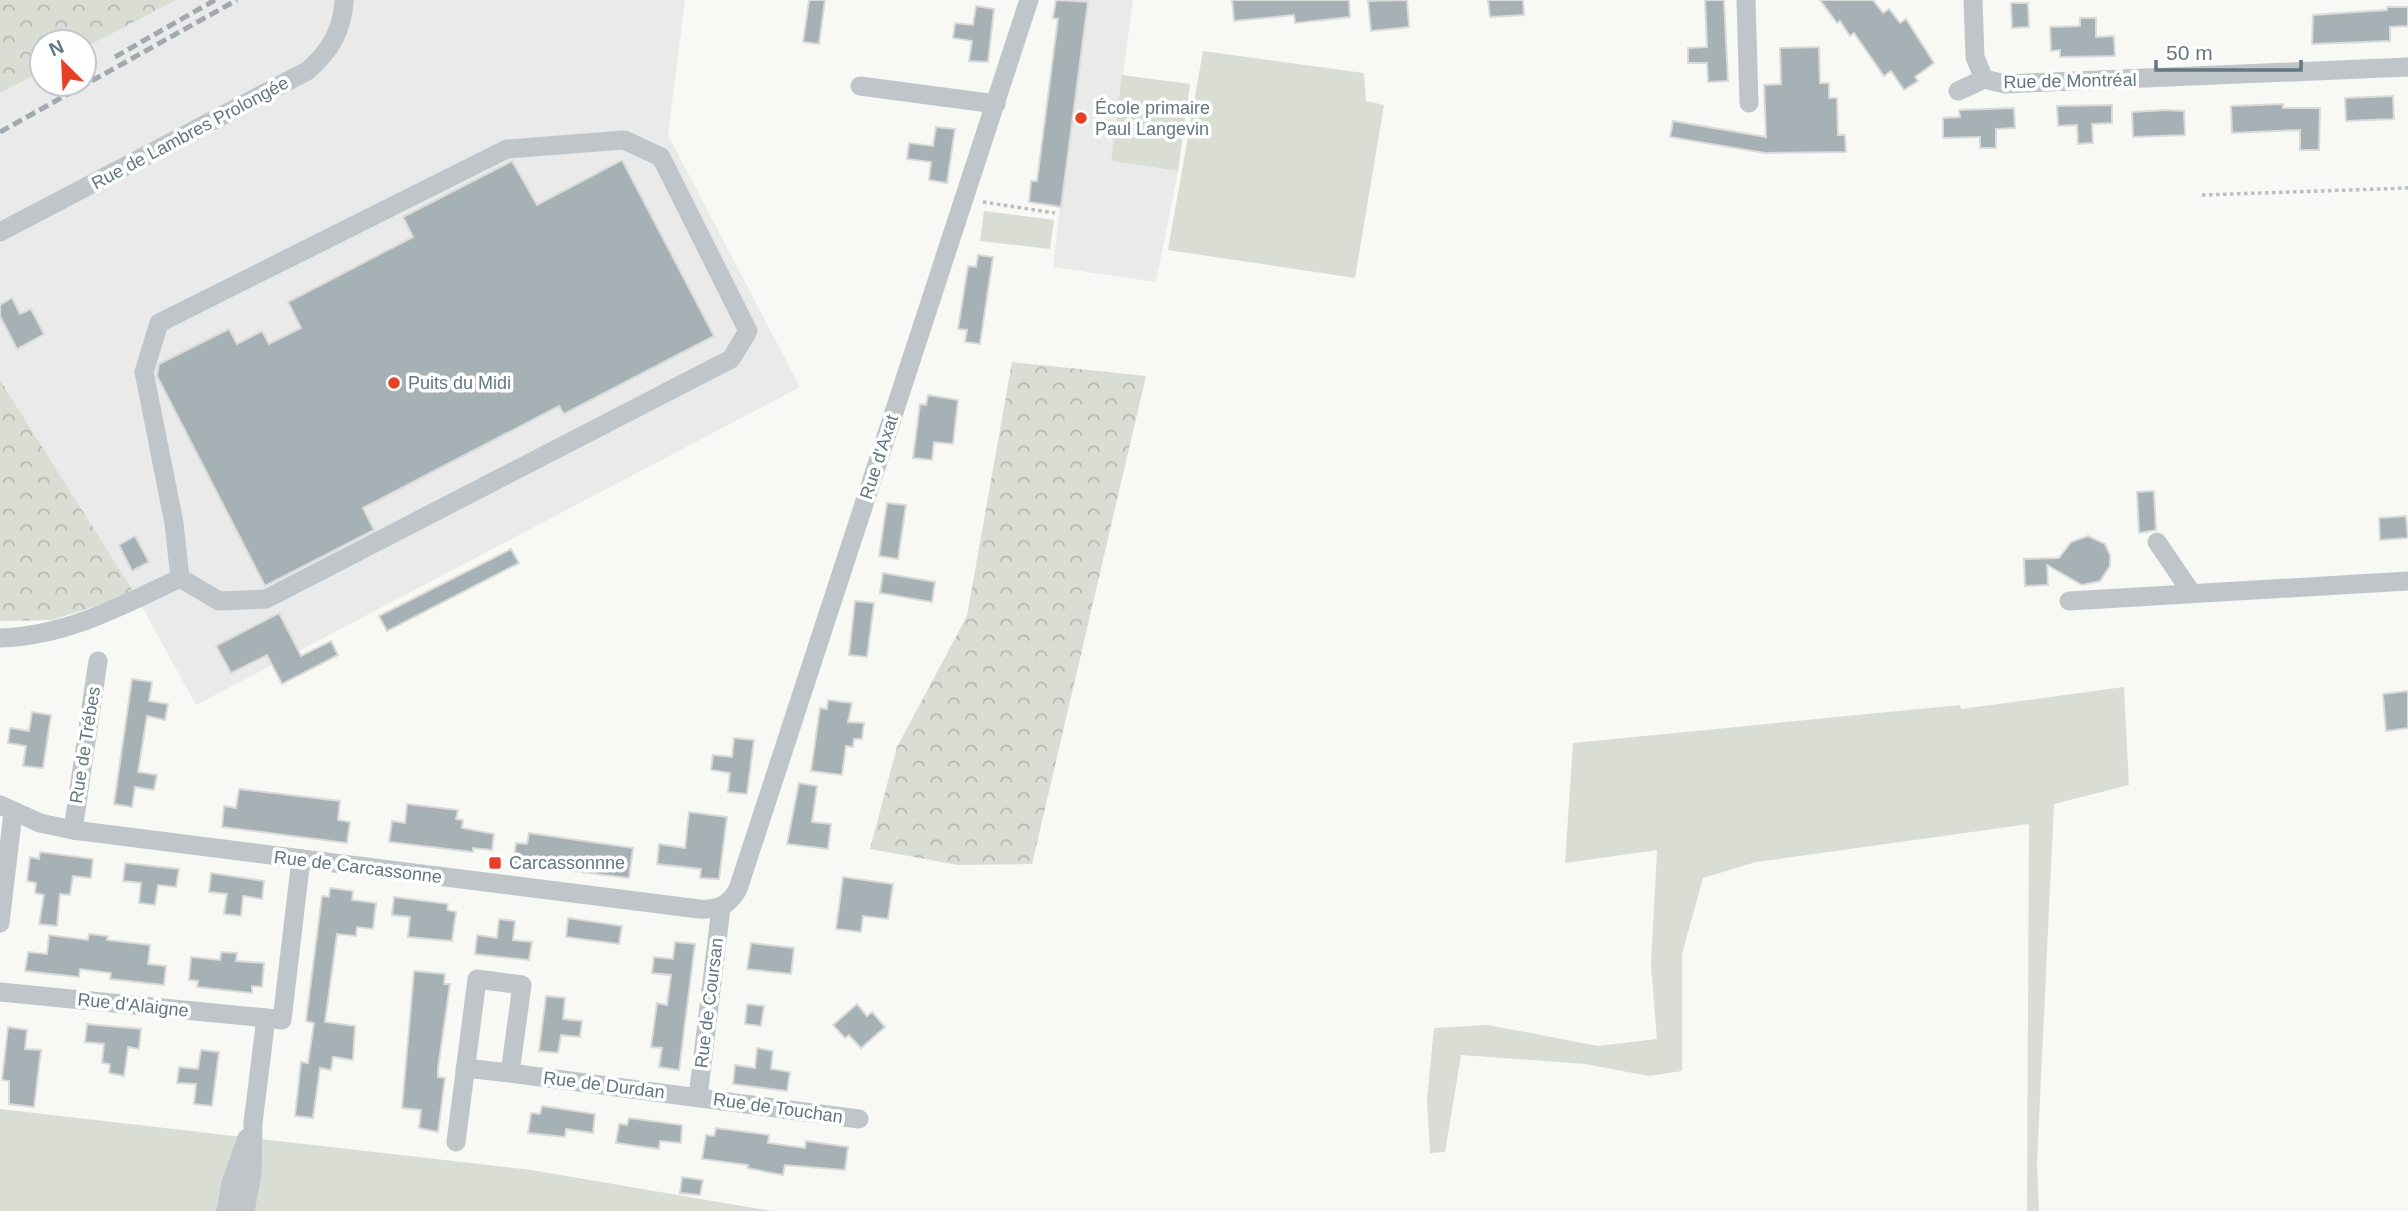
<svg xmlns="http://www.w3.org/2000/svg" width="2408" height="1211" font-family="Arial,sans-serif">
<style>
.built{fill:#e9eae9;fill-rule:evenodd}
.green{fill:#d9ddd4}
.forest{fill:url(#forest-crowns)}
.building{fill:#a6b1b5;stroke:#dadad8;stroke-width:2}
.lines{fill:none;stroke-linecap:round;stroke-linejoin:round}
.path{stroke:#b9bec0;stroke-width:3.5;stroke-dasharray:3.5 3.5;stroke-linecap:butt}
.minor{stroke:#bfc5c8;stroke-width:19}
.rail{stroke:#a0a9ae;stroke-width:5;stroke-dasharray:10 5;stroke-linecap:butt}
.poi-dot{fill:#e64127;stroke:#fff;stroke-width:2.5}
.labels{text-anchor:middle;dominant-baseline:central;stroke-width:7;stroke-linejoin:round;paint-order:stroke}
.street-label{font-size:18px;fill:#637781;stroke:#fff}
.poi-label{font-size:18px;fill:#637781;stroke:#fff;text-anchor:start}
</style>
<defs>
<pattern id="forest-crowns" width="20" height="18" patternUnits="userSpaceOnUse" patternTransform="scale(1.75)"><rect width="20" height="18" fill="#d9ddd4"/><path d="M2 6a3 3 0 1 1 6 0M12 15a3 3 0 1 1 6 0" fill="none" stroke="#b4b8b1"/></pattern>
</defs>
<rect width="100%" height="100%" fill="#f8f8f5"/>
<!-- built -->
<g class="built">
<path d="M0 0H685L668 135 800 387 196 705 135 594 0 380ZM42 42H84V84H42Z"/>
<path d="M1056 0H1133L1111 161 1178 171 1156 282 1053 267 1060 207 1029 202 1031 181H1037L1058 20 1053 18Z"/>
</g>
<!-- green -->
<g class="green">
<path d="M1203 51 1364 73 1366 101 1384 105 1355 278 1168 250Z"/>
<path d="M1122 75 1190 84 1178 171 1111 161Z"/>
<path d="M984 211 1054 220 1050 249 980 241Z"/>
<path d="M2124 687 2129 785 2054 804 2037 1162 2039 1211H2027L2029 824 1756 862 1703 878 1682 954V1071L1649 1076 1585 1064 1461 1055 1445 1152 1430 1153 1427 1099 1434 1028 1488 1025 1598 1046 1657 1039 1651 965 1657 850 1565 863 1573 743 1960 705 1961 709Z"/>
<path d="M0 1109 531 1170 772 1211H0Z"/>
</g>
<!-- forest -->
<g class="forest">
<path d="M0 0H176L84 48V42H42V71L0 93Z"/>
<path d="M1012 362 1146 376 1032 864 958 865 870 849 897 747 967 616Z"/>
<path d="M0 380 135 594 52 620 0 621Z"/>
</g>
<!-- building -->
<g class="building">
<path d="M809 0H825L819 44 803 42Z"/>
<path d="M1056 0 1088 2 1061 207 1029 202 1031 181H1037L1058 19 1053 18Z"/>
<path d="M1232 0H1349L1350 17 1295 23 1294 15 1234 21Z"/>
<path d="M1407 0 1409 27 1371 31 1368 1Z"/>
<path d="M1488 0H1523L1524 15 1490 17Z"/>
<path d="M1705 0H1724L1728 81 1708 82 1707 63H1688V48L1707 47Z"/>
<path d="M1820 0H1873L1883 13 1889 9 1900 23 1906 19 1934 63 1915 77 1918 81 1904 90 1891 71 1884 76 1854 33 1850 36 1840 21 1837 23Z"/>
<path d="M2011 3H2028L2029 27 2012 28Z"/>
<path d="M976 6 994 9 988 62 969 61 972 41 953 38 955 23 973 25Z"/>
<path d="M2387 7H2408V26L2390 27V41L2312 44 2313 15 2387 10Z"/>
<path d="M2080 18H2096V37L2114 36 2115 56 2060 57V50L2051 51 2050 27 2080 26Z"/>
<path d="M1819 47 1820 83H1829V98H1837L1838 135H1845L1846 152 1765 153 1670 137 1673 121 1766 137 1764 85 1781 84 1780 48Z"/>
<path d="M2393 96 2394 119 2346 121 2345 98Z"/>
<path d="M2283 104V108H2320L2319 150H2300V130L2232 133 2231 106Z"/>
<path d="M2112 105V123L2092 124 2093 143 2078 144 2077 125 2058 126 2057 106Z"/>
<path d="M2014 108 2015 128 1996 129V148H1980V137L1943 138V118L1960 117 1959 110Z"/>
<path d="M2166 110 2184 111 2185 135 2133 137 2132 112Z"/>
<path d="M936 127 955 129 947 183 929 180 931 162 907 159 909 143 933 146Z"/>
<path d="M622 160 714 336 564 414 559 406 363 508 374 530 265 586 157 376 159 364 229 329 237 344 262 331 269 344 301 328 288 302 413 237 403 217 512 161 537 205Z"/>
<path d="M978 255 993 257 980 344 965 342 967 330 958 329 968 266 976 267Z"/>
<path d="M12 298 20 314 31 309 44 334 17 349 0 316V305Z"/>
<path d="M928 395 958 400 953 444 934 442 932 460 913 458 920 404 926 405Z"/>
<path d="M2154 491 2156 530 2139 533 2137 492Z"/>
<path d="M887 503 906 505 898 559 879 556Z"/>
<path d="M2406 516 2408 538 2380 540 2379 518Z"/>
<path d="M135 536 149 562 132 571 119 545Z"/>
<path d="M2088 536 2105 544 2110 555V566L2100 581 2082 585 2047 565 2048 585 2025 586 2024 559 2059 558 2071 542Z"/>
<path d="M511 549 519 563 387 631 379 616Z"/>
<path d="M883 573 935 582 932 602 880 593Z"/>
<path d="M855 601 874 603 867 657 849 655Z"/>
<path d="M279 613 301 656 331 641 338 655 282 684 267 655 231 673 216 646Z"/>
<path d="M132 679 152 682 149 701 168 704 165 720 147 716 138 772 157 775 154 790 135 787 132 807 114 804Z"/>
<path d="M2408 691V728L2386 731 2383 694Z"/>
<path d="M828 700 852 703 848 722 864 723 862 739H854L853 747 846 746 842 775 811 771 820 708 827 709Z"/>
<path d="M32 712 51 715 43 768 23 766 26 746 8 743 10 728 29 731Z"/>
<path d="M734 738 754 740 747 794 728 792 730 773 711 770 713 755 732 757Z"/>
<path d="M799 783 817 786 812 822 831 824 828 849 787 844Z"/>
<path d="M239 789 340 801 338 820 350 822 347 843 222 827 224 806 236 808Z"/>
<path d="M407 804 458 810 456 819 463 820 462 828 494 834 492 850 473 848V852L389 842 392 821 405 823Z"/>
<path d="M689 812 727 817 719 879 700 878 701 869 657 864 659 844 685 848Z"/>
<path d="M529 833 633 848 629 878 513 864 516 843 527 844Z"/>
<path d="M40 852 93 859 91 878 73 876 70 895 60 894 57 926 39 924 44 895 35 893 36 883 27 881 30 857 39 859Z"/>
<path d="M125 863 179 869 176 887 158 885 155 905 139 903 141 883 123 881Z"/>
<path d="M211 873 264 881 262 899 243 896 241 916 224 914 227 894 209 892Z"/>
<path d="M843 877 893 884 888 919 863 916 861 932 836 929Z"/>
<path d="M330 888 353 891 352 900 376 903 373 929 357 927 356 936 337 934 325 1022 355 1026 353 1060 333 1057 331 1070 320 1068 313 1118 295 1116 301 1062 308 1063 314 1023 306 1021 322 896 329 897Z"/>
<path d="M394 897 448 904 447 910 456 912 452 941 408 937 410 917 392 915Z"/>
<path d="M568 918 622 926 619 944 566 937Z"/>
<path d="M499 919 515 921 513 940 532 942 529 960 475 954 477 935 497 938Z"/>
<path d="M89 934 108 936 107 940 150 945 148 964 166 966 164 985 110 979 111 973 80 969 79 977 25 971 28 952 47 954 49 935 88 940Z"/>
<path d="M675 942 695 944 679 1070 659 1067 662 1048 651 1047 657 1003 667 1005 671 975 652 973 654 957 673 959Z"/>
<path d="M751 943 794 948 791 974 747 969Z"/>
<path d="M221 952 237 953 236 961 264 963 262 987 252 986V993L197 987 198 981 189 980 191 957 220 960Z"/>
<path d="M414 971 445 974 444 984H450L438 1068V1077L445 1078 438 1132 419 1128 421 1110 402 1108Z"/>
<path d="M546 996 565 998 563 1019 582 1021 580 1037 561 1035 558 1053 539 1051Z"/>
<path d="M747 1004 764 1006 761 1026 745 1024Z"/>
<path d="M857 1004 867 1016 872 1012 885 1027 861 1048 849 1035 845 1038 833 1025Z"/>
<path d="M87 1024 141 1029 139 1049 128 1047 124 1076 109 1073 110 1064 102 1063 104 1044 85 1042Z"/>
<path d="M8 1027 27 1030 25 1049 41 1050 34 1107 9 1104V1081L2 1080Z"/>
<path d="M757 1048 773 1051 771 1069 790 1072 787 1091 733 1084 735 1065 755 1068Z"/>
<path d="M201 1050 219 1052 212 1106 194 1104 196 1084 177 1083 179 1067 198 1069Z"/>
<path d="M542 1106 595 1114 593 1133 566 1129 565 1137 528 1133 531 1113 540 1114Z"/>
<path d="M629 1118 682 1125 681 1143 660 1141 659 1149 616 1143 619 1124 627 1125Z"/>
<path d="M716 1128 769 1135 768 1143 805 1148 806 1141 848 1147 845 1170 785 1165 783 1175 747 1168 748 1165 702 1159 706 1135 714 1136Z"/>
<path d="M682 1177 703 1180 700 1195 680 1193Z"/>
</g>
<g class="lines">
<!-- path -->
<g class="path">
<path d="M2202 195 2408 188"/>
<path d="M983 202 1055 213"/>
</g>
<!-- minor -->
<g class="minor">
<path d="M1746 0 1749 103"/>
<path d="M1973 0 1975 57 1984 79"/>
<path d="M860 86 996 104"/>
<path d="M1958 91 1984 79 2005 84 2408 67"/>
<path d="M624 140 661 157 748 331 731 359 266 599 219 601 180 578 174 523 144 372 159 323 507 149Z"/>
<path d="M0 232 307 71C329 53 343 29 344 0"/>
<path d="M2157 542 2191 592"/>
<path d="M2069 601 2408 581"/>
<path d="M0 638C66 636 122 606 180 578"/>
<path d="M0 805 40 823 73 830 699 909C717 910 729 906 738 889L1029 0"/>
<path d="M73 830 98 661"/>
<path d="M0 923 13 813"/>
<path d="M0 992 266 1018"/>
<path d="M465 1068 510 1073"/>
<path d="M698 1097 721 908"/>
<path d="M456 1142 477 979 522 985 510 1073 859 1119"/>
<path d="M226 1211 231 1183 247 1138"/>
<path d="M245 1211 252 1174 253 1123 266 1018 282 1020 301 859"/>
</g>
<!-- rail -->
<g class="rail">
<path d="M115 57 215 0"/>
<path d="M0 132 237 0"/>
</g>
</g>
<!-- markers -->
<g class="poi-dot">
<circle cx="1081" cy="118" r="7"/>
<circle cx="394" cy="383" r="7"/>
<rect x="488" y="856" width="14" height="14" rx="3.5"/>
</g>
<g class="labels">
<!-- street labels -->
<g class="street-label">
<text transform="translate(2070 81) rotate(-1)">Rue de Montréal</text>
<text transform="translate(190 133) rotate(-28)">Rue de Lambres Prolongée</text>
<text transform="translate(879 457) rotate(-72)">Rue d'Axat</text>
<text transform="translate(85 745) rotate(-81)">Rue de Trébes</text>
<text transform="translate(358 867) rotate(7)">Rue de Carcassonne</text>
<text transform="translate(709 1003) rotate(-83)">Rue de Coursan</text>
<text transform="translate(133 1005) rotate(6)">Rue d'Alaigne</text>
<text transform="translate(604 1085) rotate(7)">Rue de Durdan</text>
<text transform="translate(778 1108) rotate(8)">Rue de Touchan</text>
</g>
<!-- poi labels -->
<g class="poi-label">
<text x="1095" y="108">École primaire<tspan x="1095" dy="21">Paul Langevin</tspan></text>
<text x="408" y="383">Puits du Midi</text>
<text x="509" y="863">Carcassonnne</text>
</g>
</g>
<!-- north arrow -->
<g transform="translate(63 63) rotate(336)"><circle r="33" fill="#ffffff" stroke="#c1c9cd" stroke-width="2"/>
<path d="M0-5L12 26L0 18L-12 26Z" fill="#e64127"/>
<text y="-10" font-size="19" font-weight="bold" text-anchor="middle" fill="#637781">N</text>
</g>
<!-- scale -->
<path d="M2156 60v10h145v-10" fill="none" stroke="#637781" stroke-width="3.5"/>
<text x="2166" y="60" font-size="21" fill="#637781" stroke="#ffffff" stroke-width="5" paint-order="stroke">50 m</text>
</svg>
